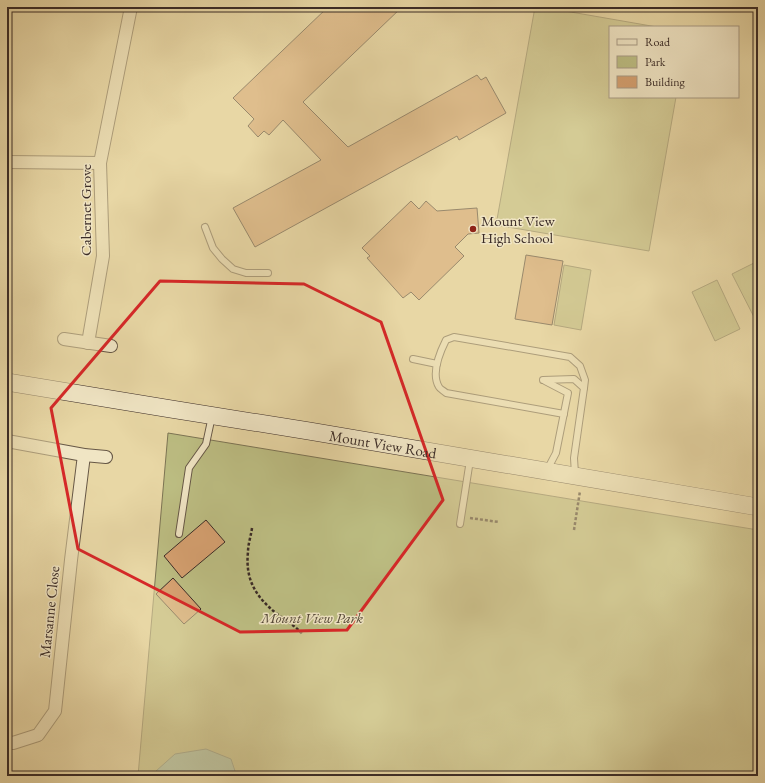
<svg xmlns="http://www.w3.org/2000/svg" width="765" height="783" font-family="'EB Garamond',serif">
<style>
.green{fill:#bcbd82;stroke:#7c7454}
.water{fill:#97baa6;stroke:#728173}
.building{fill:#d5a070;stroke:#3b2c27}
.lines{fill:none;stroke-linecap:round;stroke-linejoin:round}
.service-casing{stroke:#665746;stroke-width:8}
.minor-casing{stroke:#665746;stroke-width:14}
.secondary-casing{stroke:#3b2c27;stroke-width:18}
.path{stroke:#3b2c27;stroke-width:2.5;stroke-dasharray:3 2;stroke-linecap:butt}
.service{stroke:#f0e5c4;stroke-width:6}
.minor{stroke:#f0e5c4;stroke-width:12}
.secondary{stroke:#f0e5c4;stroke-width:17}
.marked{fill:none;stroke:#d62828;stroke-width:3;stroke-linejoin:round}
.poi-dot{fill:#8f2418;stroke:#f0e5c4;stroke-width:1.5}
.labels{text-anchor:middle;dominant-baseline:central;stroke-width:3;stroke-linejoin:round;paint-order:stroke}
.street-label{font-size:15px;fill:#3b2c27;stroke:#f0e5c4}
.poi-label{font-size:15px;fill:#3b2c27;stroke:#f0e5c4;text-anchor:start}
.park-label{font-size:15px;font-style:italic;fill:#554939;stroke:#f0e5c4}
</style>
<rect width="100%" height="100%" fill="#e8d7a5"/>
<filter id="stains"><feTurbulence type="fractalNoise" baseFrequency=".005" numOctaves="4"/><feColorMatrix values="0 0 0 0 .2 0 0 0 0 .09 0 0 0 0 .02 0 0 0 .5 -.17"/></filter>
<radialGradient id="worn" r=".72"><stop offset=".6" stop-color="#630" stop-opacity="0"/><stop offset="1" stop-color="#630" stop-opacity=".3"/></radialGradient>
<!-- green -->
<g class="green">
<path d="M535 7H542L657 27H610V97H676L649 251 496 225Z"/>
<path d="M756 262 758 267V315L754 317 732 274Z"/>
<path d="M564 265 591 270 581 330 554 325Z"/>
<path d="M717 280 740 329 715 341 692 292Z"/>
<path d="M168 433 758 530V776H138Z"/>
</g>
<!-- water -->
<path class="water" d="M206 749 231 759 236 774V776H156V771L175 754Z"/>
<!-- building -->
<g class="building">
<path d="M328 7H402L303 102 348 147 477 75 481 80 486 77 506 113 459 140 457 136 255 247 233 208 321 160 283 120 269 135 264 131 258 137 248 126 254 119 233 98Z"/>
<path d="M411 201 419 209 426 201 437 211 477 208 479 233 468 234 455 247 464 256 419 300 411 292 403 298 367 258 370 256 362 248Z"/>
<path d="M526 255 563 261 552 325 515 319Z"/>
<path d="M206 520 225 542 182 578 164 556Z"/>
<path d="M173 578 201 609 184 624 156 594Z"/>
</g>
<g class="lines">
<!-- service casing -->
<g class="service-casing">
<g id="service">
<path d="M205 227 213 248 222 259 233 269 246 273H268"/>
<path d="M413 359 437 364"/>
<path d="M543 380 574 379 584 388 574 458 575 474"/>
<path d="M545 381 568 393 556 453 547 470"/>
<path d="M564 414 446 393C444 391 440 389 439 387 431 374 440 352 446 340L454 337 570 357 580 366 585 380 584 388"/>
<path d="M460 524 470 460"/>
<path d="M179 534 189 468 206 444 212 416"/>
</g>
</g>
<!-- minor casing -->
<g class="minor-casing">
<g id="minor">
<path d="M7 162 100 163"/>
<path d="M64 339 111 346"/>
<path d="M88 343 103 256 100 163 131 7"/>
<path d="M7 441 84 455 106 457"/>
<path d="M7 742 13 743 38 735 55 711 71 560 84 455"/>
</g>
</g>
<!-- secondary casing -->
<g class="secondary-casing">
<g id="secondary">
<path id="s1" d="M7 382 171 409 309 431 758 507"/>
</g>
</g>
<!-- path -->
<g class="path">
<path d="M470 518 499 522"/>
<path d="M252 528C251 536 248 544 248 552 245 580 256 597 277 614 286 621 296 626 303 635"/>
<path d="M574 530 580 491"/>
</g>
<!-- service -->
<use href="#service" class="service"/>
<!-- minor -->
<use href="#minor" class="minor"/>
<!-- secondary -->
<use href="#secondary" class="secondary"/>
</g>
<!-- marked area -->
<path d="M0 0H765V783H0ZM160 281 304 284 381 322 443 500 347 630 240 632 78 549 51 408Z" fill="#e8d7a5" fill-opacity=".55" fill-rule="evenodd"/>
<path class="marked" d="M160 281 304 284 381 322 443 500 347 630 240 632 78 549 51 408Z"/>
<!-- markers -->
<circle class="poi-dot" cx="473" cy="229" r="4"/>
<g class="labels">
<!-- street labels -->
<g class="street-label">
<text transform="translate(85 210) rotate(-90)">Cabernet Grove</text>
<text stroke="none"><textPath href="#s1" startOffset="381">Mount View Road</textPath></text>
<text transform="translate(49 612) rotate(-84)">Marsanne Close</text>
</g>
<!-- poi labels -->
<g class="poi-label">
<text x="481" y="220">Mount View<tspan x="481" dy="17">High School</tspan></text>
</g>
<!-- park labels -->
<g class="park-label">
<text x="312" y="617">Mount View Park</text>
</g>
</g>
<!-- margin -->
<rect width="765" height="783" fill="none" stroke="#e8d7a5" stroke-width="24"/>
<rect x="8" y="8" width="749" height="767" fill="none" stroke="#3b2c27" stroke-width="2"/>
<rect x="12" y="12" width="741" height="759" fill="none" stroke="#3b2c27"/>
<!-- legend -->
<rect x="609" y="26" width="130" height="72" fill="#f0e5c4" stroke="#a89b85"/>
<rect x="617" y="39" width="20" height="6" fill="#f0e5c4" stroke="#a89b85"/>
<text x="645" y="46" font-size="12" fill="#3b2c27">Road</text>
<rect x="617" y="56" width="20" height="12" fill="#bcbd82" stroke="#a89b85"/>
<text x="645" y="66" font-size="12" fill="#3b2c27">Park</text>
<rect x="617" y="76" width="20" height="12" fill="#d5a070" stroke="#a89b85"/>
<text x="645" y="86" font-size="12" fill="#3b2c27">Building</text>
<rect width="100%" height="100%" filter="url(#stains)"/>
<rect width="100%" height="100%" fill="url(#worn)"/>
</svg>
